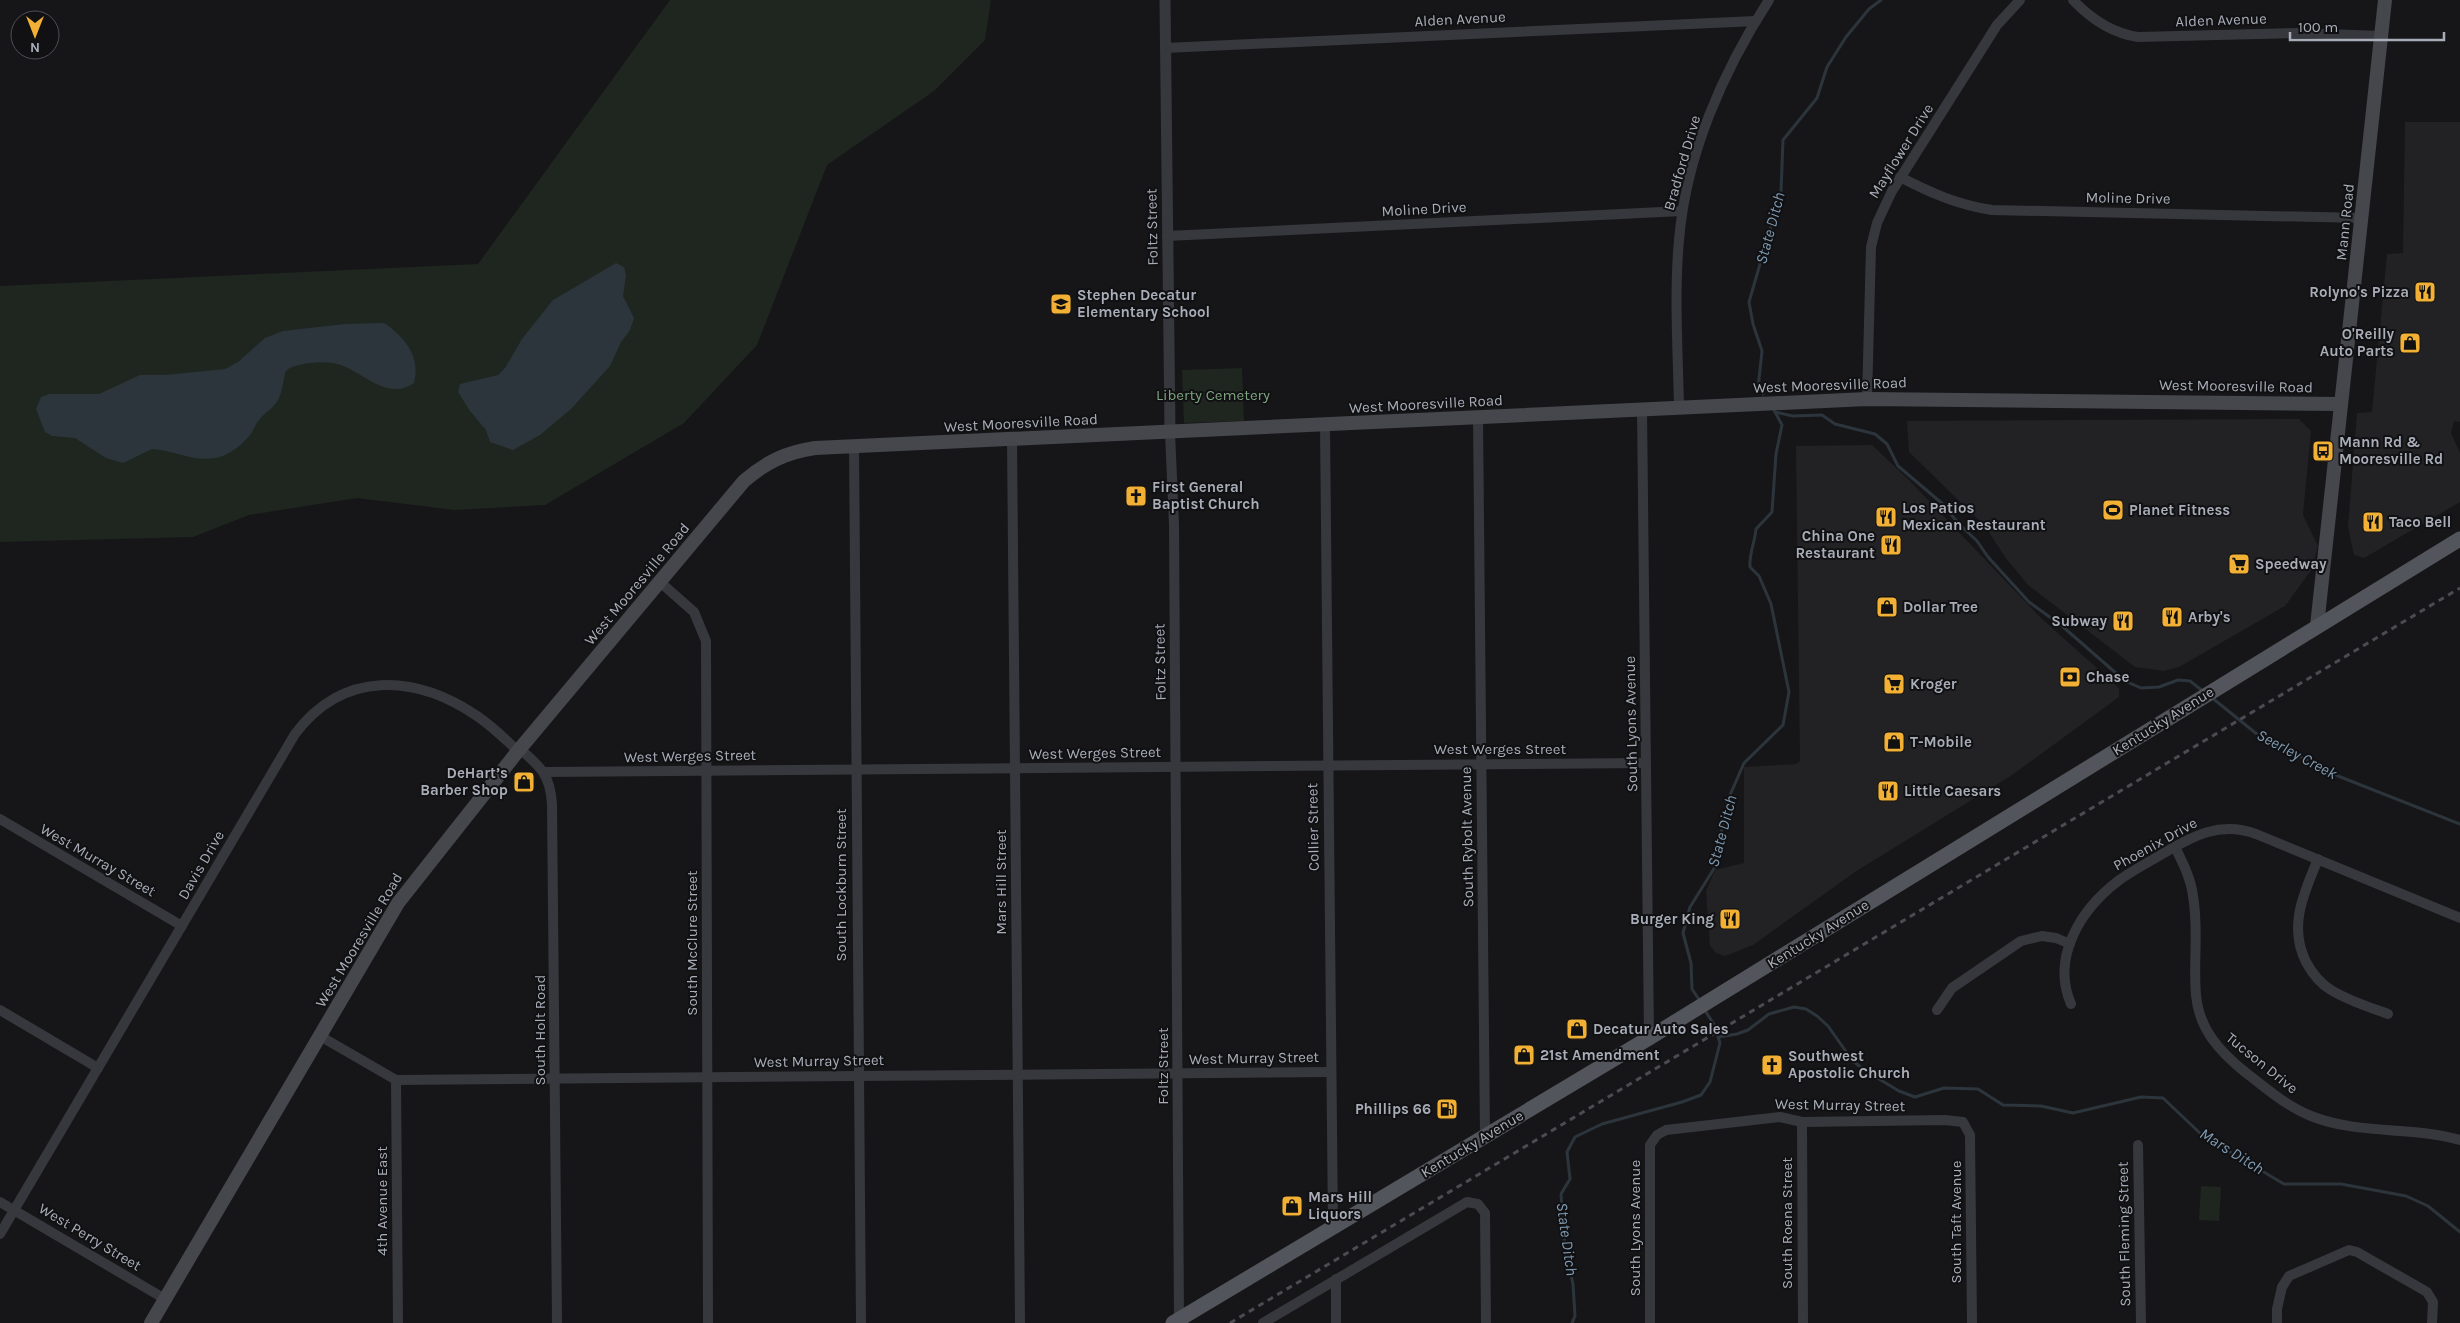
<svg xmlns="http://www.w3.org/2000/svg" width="2460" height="1323" font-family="Karla,sans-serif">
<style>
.built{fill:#222225}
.green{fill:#1e261f}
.water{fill:#2c353c}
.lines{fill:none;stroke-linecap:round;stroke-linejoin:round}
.stream{stroke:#2c353c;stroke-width:3}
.minor{stroke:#37383d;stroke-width:10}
.tertiary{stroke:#37383d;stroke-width:11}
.secondary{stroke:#45474d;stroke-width:14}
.primary{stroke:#53555c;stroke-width:15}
.rail{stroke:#4a4c52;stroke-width:3;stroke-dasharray:6 5;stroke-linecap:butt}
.labels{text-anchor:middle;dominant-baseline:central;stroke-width:4;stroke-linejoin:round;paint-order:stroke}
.street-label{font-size:15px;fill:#a8adb8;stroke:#111113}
.poi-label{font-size:15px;font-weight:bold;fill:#a8adb8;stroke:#111113;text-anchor:start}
.park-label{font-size:15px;fill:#7fa381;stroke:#111113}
.water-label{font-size:16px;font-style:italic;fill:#7f9bb3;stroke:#111113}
</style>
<rect width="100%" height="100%" fill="#161618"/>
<!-- built -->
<g class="built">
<path d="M2405 122H2460V422L2454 421 2451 433 2460 453V502L2364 558 2354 555 2348 527 2357 413 2372 412 2387 254 2403 253Z"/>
<path d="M2299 419 2311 431 2303 515 2318 546 2312 569 2285 606 2179 667 2164 671 2135 667 2028 585 2005 557 1985 526 1909 452 1907 421Z"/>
<path d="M1872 445 1909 480 2040 617 2119 688V697L2012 775 1855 872 1753 945 1725 956 1716 953 1710 946 1706 891 1715 870 1744 863V767L1796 764 1800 761 1796 446Z"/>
</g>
<!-- green -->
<g class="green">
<path d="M670 0H991L985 40 934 91 827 165 757 345 684 423 545 505 454 510 357 498 249 515 193 537 0 542V286L478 264Z"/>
<path d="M1242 368 1244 421 1184 423 1182 370Z"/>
<path d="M2201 1186 2221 1187 2219 1221 2199 1220Z"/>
</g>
<!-- water -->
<g class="water">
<path d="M616 263 624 267 626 275 623 296 634 318 630 330 621 342 610 366 571 409 540 435 513 450 490 442 486 430 470 411 458 392 460 384 498 375 505 368 522 339 553 300Z"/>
<path d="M384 323C405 337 421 357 414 383 388 401 365 374 341 365 329 361 311 362 299 365 295 366 288 368 286 371 284 374 283 392 278 400 274 408 265 412 260 419 255 424 254 430 250 435 242 445 228 456 216 458 192 462 174 450 152 449L123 463 106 458 75 438 52 436 45 432 36 409 41 397 49 394H99L140 375H165L225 369 238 362 265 338 283 331 345 324Z"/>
</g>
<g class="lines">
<!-- stream -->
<g class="stream">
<path d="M1763 394 1758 388 1762 351 1753 324 1749 302 1781 192 1783 140 1817 98 1827 67 1846 37 1869 9 1881 0"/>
<path d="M1775 412 1793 416 1822 415 1835 424 1875 434 1887 444 1898 466 1944 505 1957 522 1977 541 1988 557 2029 602 2062 626 2125 681 2141 688 2159 687 2178 680 2190 681 2204 692"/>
<path d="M2211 697 2258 735 2338 776 2460 824"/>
<path d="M1700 1001 1692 989 1691 963 1683 933 1690 907 1715 867 1727 802 1744 763 1783 725 1789 692 1771 604 1759 576 1750 567C1749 553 1755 542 1756 529L1772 512 1776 454 1782 425 1774 410"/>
<path d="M1718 1037 1737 1034 1748 1030 1769 1014 1794 1007 1806 1009 1817 1016 1828 1026 1852 1060 1864 1070 1899 1091 1915 1097 1944 1088 1978 1089 2003 1105 2041 1106 2073 1113 2141 1097 2163 1098 2203 1136 2284 1184H2341L2406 1196 2428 1206 2460 1232"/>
<path d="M1572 1323 1575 1316 1573 1284 1565 1249 1561 1194 1570 1179 1567 1152 1575 1137 1602 1124 1682 1102 1701 1095 1710 1082 1720 1043 1715 1026 1704 1009"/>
</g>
<!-- minor -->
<g class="minor">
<path d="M2073 0C2091 19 2111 33 2138 37L2301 33 2381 36"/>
<path d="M1165 48 1756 21"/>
<path d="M1900 177C1931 193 1958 205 1992 210L2362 218"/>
<path d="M1167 236 1682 211"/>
<path d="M1867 399 1871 247 1877 223 1892 191 1997 25 2020 0"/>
<path d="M1679 408C1678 352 1674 295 1679 240 1686 155 1723 71 1769 0"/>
<path d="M1642 409 1649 1038"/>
<path d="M1478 418 1485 1137"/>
<path d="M1325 425 1333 1228"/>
<path d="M1170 432 1174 525 1179 1323"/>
<path d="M1012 440 1020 1323"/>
<path d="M854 446 861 1323"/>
<path d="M660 582 694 612 706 641 708 1323"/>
<path d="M520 749C541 767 550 775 552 804L557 1323"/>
<path d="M544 772 1646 763"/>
<path d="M0 819 182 926"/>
<path d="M2175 847C2183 863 2191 879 2193 896 2199 929 2193 962 2196 995 2199 1029 2219 1051 2245 1072 2266 1088 2286 1106 2311 1116 2358 1135 2412 1126 2460 1140"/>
<path d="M2318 859C2304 893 2288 926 2306 962 2312 973 2321 984 2331 990 2349 1001 2369 1007 2388 1014"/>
<path d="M2071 1004C2051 958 2080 910 2118 881 2130 872 2144 865 2157 857 2190 838 2217 820 2256 834L2460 918"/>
<path d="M0 1010 98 1068"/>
<path d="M1937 1010 1952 988 2021 941 2042 936 2056 938 2070 944"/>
<path d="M320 1036 396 1080 1331 1072"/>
<path d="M396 1080 398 1323"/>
<path d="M1802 1122 1803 1323"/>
<path d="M2138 1145 2141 1323"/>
<path d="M0 1202 165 1299"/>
<path d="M0 1234 295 734C343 670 415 674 477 716 492 726 505 739 518 751"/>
<path d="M1263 1323 1467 1202 1478 1204 1485 1213 1486 1323"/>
<path d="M1336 1323V1279"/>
<path d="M1650 1323V1145L1657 1135 1666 1130 1780 1117 1802 1122 1945 1120 1963 1122 1970 1135 1972 1323"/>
<path d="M2277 1323V1309L2282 1287 2289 1276 2349 1250 2357 1252 2427 1292 2433 1302 2432 1323"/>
</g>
<!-- tertiary -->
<path class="tertiary" d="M1165 0 1170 432"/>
<!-- secondary -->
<g class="secondary">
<path d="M2317 626 2385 0"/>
<path d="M151 1323 398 903 518 751 744 481C766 462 787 452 815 448L1867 399 2341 404"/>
</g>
<!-- primary -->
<path class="primary" d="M1173 1323 1649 1038 2460 539"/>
<!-- rail -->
<path class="rail" d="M1230 1323 2460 588"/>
</g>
<!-- icons -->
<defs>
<g id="restaurant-square" transform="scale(1.125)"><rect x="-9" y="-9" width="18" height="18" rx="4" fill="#f2b134" stroke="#111113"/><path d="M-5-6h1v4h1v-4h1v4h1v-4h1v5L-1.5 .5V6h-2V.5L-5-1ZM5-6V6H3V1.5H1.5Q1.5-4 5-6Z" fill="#111"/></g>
<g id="school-square" transform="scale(1.125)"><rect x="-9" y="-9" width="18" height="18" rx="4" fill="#f2b134" stroke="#111113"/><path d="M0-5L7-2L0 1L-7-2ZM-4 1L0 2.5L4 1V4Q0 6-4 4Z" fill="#111"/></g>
<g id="shop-square" transform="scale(1.125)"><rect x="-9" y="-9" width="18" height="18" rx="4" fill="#f2b134" stroke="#111113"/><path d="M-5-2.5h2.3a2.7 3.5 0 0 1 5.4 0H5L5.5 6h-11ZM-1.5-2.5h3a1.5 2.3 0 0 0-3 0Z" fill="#111"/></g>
<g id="bus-square" transform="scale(1.125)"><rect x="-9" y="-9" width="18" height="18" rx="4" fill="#f2b134" stroke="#111113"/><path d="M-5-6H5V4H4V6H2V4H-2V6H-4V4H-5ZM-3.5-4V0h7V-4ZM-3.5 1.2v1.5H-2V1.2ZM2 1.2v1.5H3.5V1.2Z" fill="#111"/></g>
<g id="church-square" transform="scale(1.125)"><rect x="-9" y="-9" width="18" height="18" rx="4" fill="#f2b134" stroke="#111113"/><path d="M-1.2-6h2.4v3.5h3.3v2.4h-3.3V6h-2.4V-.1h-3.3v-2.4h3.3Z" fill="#111"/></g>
<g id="stadium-square" transform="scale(1.125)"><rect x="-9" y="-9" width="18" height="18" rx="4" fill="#f2b134" stroke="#111113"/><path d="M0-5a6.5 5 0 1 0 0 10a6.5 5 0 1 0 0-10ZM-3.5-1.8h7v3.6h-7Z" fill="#111"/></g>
<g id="supermarket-square" transform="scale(1.125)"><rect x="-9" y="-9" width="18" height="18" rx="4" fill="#f2b134" stroke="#111113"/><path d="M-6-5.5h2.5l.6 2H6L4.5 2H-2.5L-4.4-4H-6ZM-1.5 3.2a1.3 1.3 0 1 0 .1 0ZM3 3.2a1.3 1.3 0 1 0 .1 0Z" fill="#111"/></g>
<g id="bank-square" transform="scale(1.125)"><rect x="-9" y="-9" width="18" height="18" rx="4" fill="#f2b134" stroke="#111113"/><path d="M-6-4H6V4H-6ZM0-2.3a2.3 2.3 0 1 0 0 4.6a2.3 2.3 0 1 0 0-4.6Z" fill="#111"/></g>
<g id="fuel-square" transform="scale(1.125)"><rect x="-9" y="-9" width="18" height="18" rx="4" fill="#f2b134" stroke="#111113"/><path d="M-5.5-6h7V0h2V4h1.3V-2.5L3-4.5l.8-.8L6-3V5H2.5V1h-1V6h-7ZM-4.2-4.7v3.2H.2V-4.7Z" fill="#111"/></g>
</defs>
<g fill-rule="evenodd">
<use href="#restaurant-square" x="2425" y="292"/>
<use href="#school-square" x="1061" y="304"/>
<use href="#shop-square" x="2410" y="343"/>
<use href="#bus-square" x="2323" y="451"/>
<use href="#church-square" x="1136" y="496"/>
<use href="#stadium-square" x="2113" y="510"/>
<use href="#restaurant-square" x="1886" y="517"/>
<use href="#restaurant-square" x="2373" y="522"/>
<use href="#restaurant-square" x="1891" y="545"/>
<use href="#supermarket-square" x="2239" y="564"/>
<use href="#shop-square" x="1887" y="607"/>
<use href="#restaurant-square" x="2172" y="617"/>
<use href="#restaurant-square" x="2123" y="621"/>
<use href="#bank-square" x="2070" y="677"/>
<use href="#supermarket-square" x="1894" y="684"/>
<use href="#shop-square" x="1894" y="742"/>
<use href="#shop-square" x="524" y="782"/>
<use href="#restaurant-square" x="1888" y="791"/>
<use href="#restaurant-square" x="1730" y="919"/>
<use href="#shop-square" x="1577" y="1029"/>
<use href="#shop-square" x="1524" y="1055"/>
<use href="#church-square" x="1772" y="1065"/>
<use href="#fuel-square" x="1447" y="1109"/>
<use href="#shop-square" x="1292" y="1206"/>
</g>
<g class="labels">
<!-- street labels -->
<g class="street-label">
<text transform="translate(1460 19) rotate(-3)">Alden Avenue</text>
<text transform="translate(2221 20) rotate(-2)">Alden Avenue</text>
<text transform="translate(1901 151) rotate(-58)">Mayflower Drive</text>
<text transform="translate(1682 163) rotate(-74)">Bradford Drive</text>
<text transform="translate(2128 198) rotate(1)">Moline Drive</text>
<text transform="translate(1424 209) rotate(-3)">Moline Drive</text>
<text transform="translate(2345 222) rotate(-84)">Mann Road</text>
<text transform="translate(1152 227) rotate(-91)">Foltz Street</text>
<text transform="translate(1830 385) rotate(-2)">West Mooresville Road</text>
<text transform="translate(2236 386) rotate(1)">West Mooresville Road</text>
<text transform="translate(1426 404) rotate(-3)">West Mooresville Road</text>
<text transform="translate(1021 423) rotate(-3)">West Mooresville Road</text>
<text transform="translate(637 584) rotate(-50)">West Mooresville Road</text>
<text transform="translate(1160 662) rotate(-91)">Foltz Street</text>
<text transform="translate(2163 721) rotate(-32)">Kentucky Avenue</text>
<text transform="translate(1631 724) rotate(-91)">South Lyons Avenue</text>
<text x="1500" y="749">West Werges Street</text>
<text transform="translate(1095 753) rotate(-1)">West Werges Street</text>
<text transform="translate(690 756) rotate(-1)">West Werges Street</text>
<text transform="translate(1313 827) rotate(-91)">Collier Street</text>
<text transform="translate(1467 837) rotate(-91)">South Rybolt Avenue</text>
<text transform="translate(2155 844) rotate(-29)">Phoenix Drive</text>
<text transform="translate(98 860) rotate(30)">West Murray Street</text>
<text transform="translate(201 865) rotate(-60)">Davis Drive</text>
<text transform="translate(1001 882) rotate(-90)">Mars Hill Street</text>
<text transform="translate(841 885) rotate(-90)">South Lockburn Street</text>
<text transform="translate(1818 934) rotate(-32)">Kentucky Avenue</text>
<text transform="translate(359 940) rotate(-59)">West Mooresville Road</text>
<text transform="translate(692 943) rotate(-90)">South McClure Street</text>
<text transform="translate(540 1030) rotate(-90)">South Holt Road</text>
<text transform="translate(1254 1058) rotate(-1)">West Murray Street</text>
<text transform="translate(819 1061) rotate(-1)">West Murray Street</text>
<text transform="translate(2262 1063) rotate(39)">Tucson Drive</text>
<text transform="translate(1163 1066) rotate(-90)">Foltz Street</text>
<text transform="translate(1840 1105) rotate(1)">West Murray Street</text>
<text transform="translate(1472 1144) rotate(-31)">Kentucky Avenue</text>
<text transform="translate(382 1201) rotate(-90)">4th Avenue East</text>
<text transform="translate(1956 1222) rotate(-90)">South Taft Avenue</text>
<text transform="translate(1787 1223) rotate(-90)">South Roena Street</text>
<text transform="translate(1635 1228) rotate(-90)">South Lyons Avenue</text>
<text transform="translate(2124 1234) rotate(-91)">South Fleming Street</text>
<text transform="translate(90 1237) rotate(31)">West Perry Street</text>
</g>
<!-- poi labels -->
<g class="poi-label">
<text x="2409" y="292" text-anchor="end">Rolyno's Pizza</text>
<text x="1077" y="295">Stephen Decatur<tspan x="1077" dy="17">Elementary School</tspan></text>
<text x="2394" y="334" text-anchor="end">O'Reilly<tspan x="2394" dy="17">Auto Parts</tspan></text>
<text x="2339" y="442">Mann Rd &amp;<tspan x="2339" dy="17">Mooresville Rd</tspan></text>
<text x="1152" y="487">First General<tspan x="1152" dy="17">Baptist Church</tspan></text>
<text x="1902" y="508">Los Patios<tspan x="1902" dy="17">Mexican Restaurant</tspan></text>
<text x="2129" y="510">Planet Fitness</text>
<text x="2389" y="522">Taco Bell</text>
<text x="1875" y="536" text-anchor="end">China One<tspan x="1875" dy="17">Restaurant</tspan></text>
<text x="2255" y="564">Speedway</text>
<text x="1903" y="607">Dollar Tree</text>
<text x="2188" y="617">Arby's</text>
<text x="2107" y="621" text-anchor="end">Subway</text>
<text x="2086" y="677">Chase</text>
<text x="1910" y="684">Kroger</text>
<text x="1910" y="742">T-Mobile</text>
<text x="508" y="773" text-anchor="end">DeHart’s<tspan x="508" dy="17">Barber Shop</tspan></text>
<text x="1904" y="791">Little Caesars</text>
<text x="1714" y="919" text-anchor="end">Burger King</text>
<text x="1593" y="1029">Decatur Auto Sales</text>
<text x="1540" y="1055">21st Amendment</text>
<text x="1788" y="1056">Southwest<tspan x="1788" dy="17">Apostolic Church</tspan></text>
<text x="1431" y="1109" text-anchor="end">Phillips 66</text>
<text x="1308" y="1197">Mars Hill<tspan x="1308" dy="17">Liquors</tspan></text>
</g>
<!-- park labels -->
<g class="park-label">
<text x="1213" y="395">Liberty Cemetery</text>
</g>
<!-- water labels -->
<g class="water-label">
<text transform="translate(1770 228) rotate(-75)">State Ditch</text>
<text transform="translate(2297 754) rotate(28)">Seerley Creek</text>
<text transform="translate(1722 831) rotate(-75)">State Ditch</text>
<text transform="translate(2232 1151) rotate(32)">Mars Ditch</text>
<text transform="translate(1567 1239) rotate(82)">State Ditch</text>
</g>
</g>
<!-- north arrow -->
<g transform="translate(35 35) rotate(180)"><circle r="24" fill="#111113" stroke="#4d4f55"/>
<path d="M0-4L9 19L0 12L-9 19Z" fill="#f2b134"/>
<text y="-8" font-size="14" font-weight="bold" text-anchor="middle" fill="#a8adb8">N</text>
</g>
<!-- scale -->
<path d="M2290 32v8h154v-8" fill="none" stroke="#a8adb8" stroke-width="2.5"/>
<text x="2298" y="32" font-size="15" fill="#a8adb8" stroke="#111113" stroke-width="4" paint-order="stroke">100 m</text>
</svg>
